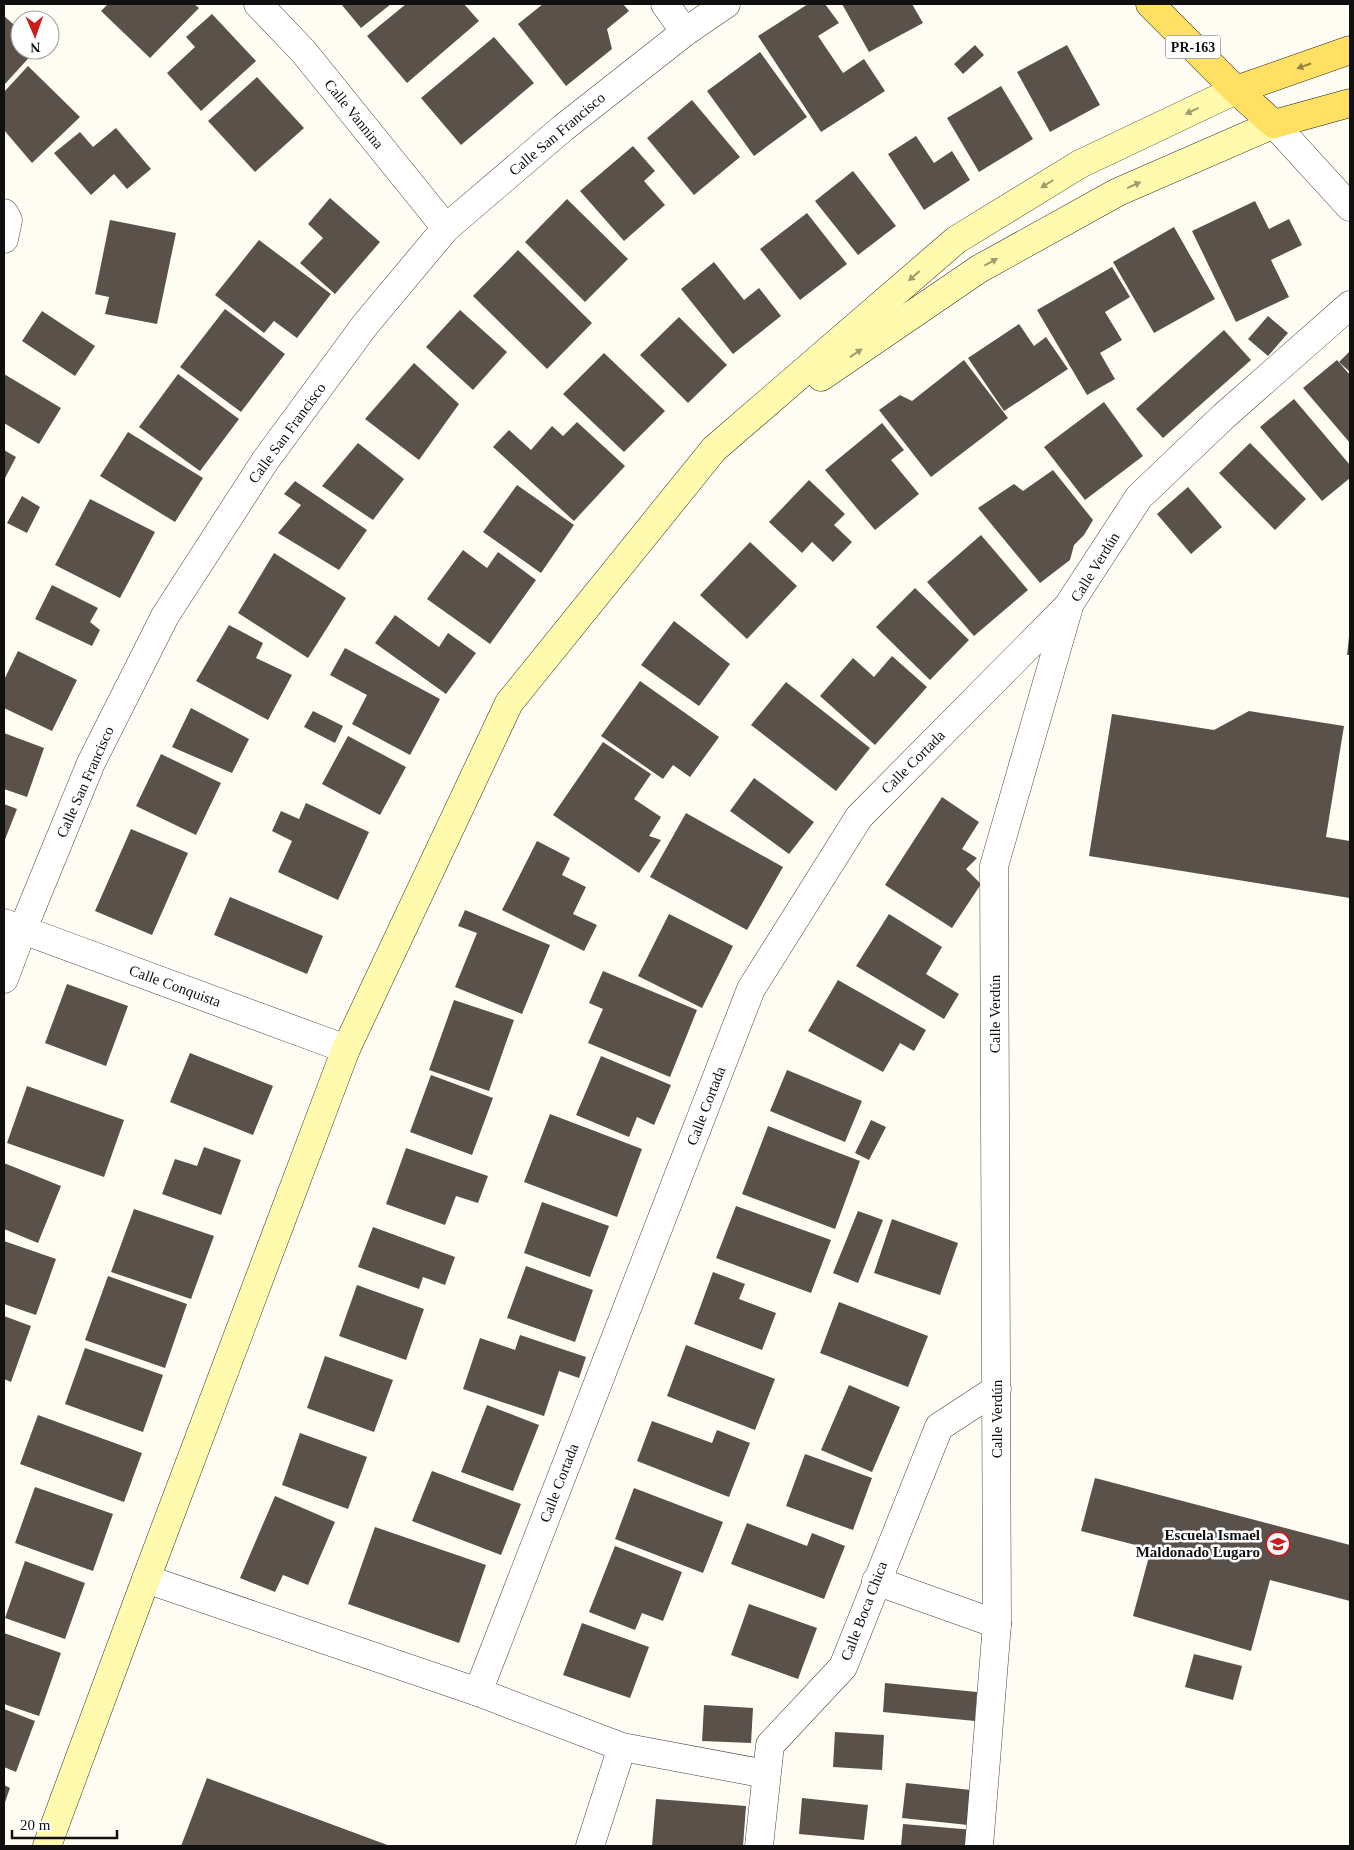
<svg xmlns="http://www.w3.org/2000/svg" width="1354" height="1850" font-family="Georgia,serif">
<style>
.building{fill:#5a514b}
.lines{fill:none;stroke-linecap:round;stroke-linejoin:round}
.street-casing{stroke:#434343;stroke-width:29}
.secondary-casing{stroke:#323232;stroke-width:29}
.primary-casing{stroke:#212121;stroke-width:29}
.street{stroke:#fff;stroke-width:28}
.secondary{stroke:#fffaae;stroke-width:28}
.primary{stroke:#ffe063;stroke-width:28}
.oneway{fill:#93823e}
.oneway2{fill:#9f9c6f}
.labels{text-anchor:middle;dominant-baseline:central;stroke-width:5;stroke-linejoin:round;paint-order:stroke}
.shield{fill:#fff;stroke:#585858;stroke-width:1}
.shield-label{font-size:14px;font-weight:bold;fill:#101010}
.street-label{font-size:15px;fill:#101010;stroke:#fff}
.poi-label{font-size:15px;font-weight:bold;fill:#101010;stroke:#fff;text-anchor:end}
</style>
<rect width="100%" height="100%" fill="#fffdf3"/>
<!-- building -->
<g class="building">
<path d="M108 4H194L199 8 150 58 101 11Z"/>
<path d="M341 4H391L361 28Z"/>
<path d="M406 4H464L479 21 407 83 367 36Z"/>
<path d="M543 4H623L629 11 607 29 612 49 566 86 518 24Z"/>
<path d="M808 4H825L839 23 818 36 843 73 864 59 885 91 821 132 758 36Z"/>
<path d="M842 4H912L923 23 869 52Z"/>
<path d="M212 14 256 61 201 111 167 73 195 47 186 37Z"/>
<path d="M4 16 20 30V50H36L4 85Z"/>
<path d="M494 37 534 83 461 145 421 98Z"/>
<path d="M975 45 984 55 963 74 954 64Z"/>
<path d="M1067 45 1100 105 1050 132 1017 72Z"/>
<path d="M760 52 807 117 754 156 707 91Z"/>
<path d="M28 66 80 117 32 163 4 130V92Z"/>
<path d="M257 77 304 128 255 172 208 121Z"/>
<path d="M1001 86 1033 139 979 172 947 118Z"/>
<path d="M692 100 740 157 694 195 647 138Z"/>
<path d="M116 128 151 169 127 189 114 174 91 195 54 153 80 132 93 147Z"/>
<path d="M916 136 934 163 952 151 970 180 924 210 888 154Z"/>
<path d="M633 146 655 171 644 181 665 205 624 241 580 191Z"/>
<path d="M853 171 896 226 858 255 815 201Z"/>
<path d="M330 198 380 242 335 294 300 263 323 238 308 224Z"/>
<path d="M567 199 628 259 585 302 525 242Z"/>
<path d="M1255 201 1269 229 1289 219 1302 245 1271 260 1289 297 1236 322 1192 231Z"/>
<path d="M807 213 847 264 800 300 760 249Z"/>
<path d="M110 220 176 233 157 324 105 314 109 297 95 294Z"/>
<path d="M1174 227 1215 299 1154 333 1113 262Z"/>
<path d="M259 240 331 294 297 338 274 321 264 333 215 295Z"/>
<path d="M518 250 592 323 547 369 473 296Z"/>
<path d="M714 262 744 300 759 288 781 316 733 354 681 289Z"/>
<path d="M1112 267 1130 297 1105 312 1122 340 1100 353 1115 379 1087 395 1037 310Z"/>
<path d="M225 309 285 354 241 412 180 367Z"/>
<path d="M460 310 507 352 473 390 426 347Z"/>
<path d="M42 311 95 346 75 376 22 341Z"/>
<path d="M1268 316 1288 333 1268 356 1248 339Z"/>
<path d="M679 317 727 365 688 403 640 355Z"/>
<path d="M1019 324 1034 346 1046 337 1068 369 1004 411 968 358Z"/>
<path d="M1224 330 1251 360 1163 438 1136 409Z"/>
<path d="M1350 351V372L1339 362Z"/>
<path d="M604 353 665 411 624 452 563 394Z"/>
<path d="M964 360 1008 418 931 477 879 410 900 395 912 401Z"/>
<path d="M1337 360 1350 375V443L1303 388Z"/>
<path d="M414 363 459 404 419 460 365 419Z"/>
<path d="M4 374 61 408 39 444 4 423Z"/>
<path d="M178 374 239 419 200 471 139 427Z"/>
<path d="M1294 399 1350 465V478L1322 501 1260 427Z"/>
<path d="M1104 402 1143 456 1085 500 1044 447Z"/>
<path d="M577 422 625 466 574 521 493 447 509 430 531 450 552 426 563 436Z"/>
<path d="M882 423 904 450 891 460 919 494 875 530 825 470Z"/>
<path d="M128 432 203 478 175 522 100 476Z"/>
<path d="M358 443 404 479 373 520 322 486Z"/>
<path d="M1250 443 1306 499 1275 530 1219 473Z"/>
<path d="M4 450 16 457 4 480Z"/>
<path d="M1053 470 1093 520 1084 535 1074 545 1070 560 1040 583 978 508 1014 484 1023 491Z"/>
<path d="M809 480 845 514 834 525 852 542 833 562 812 542 802 553 769 522Z"/>
<path d="M295 481 367 530 339 570 278 533 301 505 284 494Z"/>
<path d="M517 485 574 525 541 573 483 532Z"/>
<path d="M1188 487 1222 527 1191 554 1157 514Z"/>
<path d="M22 496 40 507 27 533 7 523Z"/>
<path d="M90 499 155 532 120 598 55 565Z"/>
<path d="M981 535 1028 590 974 636 927 582Z"/>
<path d="M750 542 797 586 747 639 700 595Z"/>
<path d="M463 550 487 568 498 552 536 580 490 644 427 599Z"/>
<path d="M274 553 346 598 308 658 238 613Z"/>
<path d="M52 585 98 608 90 622 100 630 92 646 35 619Z"/>
<path d="M915 588 969 640 930 680 876 627Z"/>
<path d="M395 615 439 647 448 633 476 653 446 694 375 643Z"/>
<path d="M674 621 730 664 699 706 641 665Z"/>
<path d="M229 625 263 643 256 658 292 675 268 720 196 681Z"/>
<path d="M1349 637H1350V655H1347Z"/>
<path d="M345 648 440 699 410 755 352 724 367 695 330 675Z"/>
<path d="M18 651 77 680 52 731 4 708V680Z"/>
<path d="M892 656 927 687 875 745 820 696 853 658 874 677Z"/>
<path d="M640 681 719 737 690 777 673 765 663 779 601 736Z"/>
<path d="M786 682 870 748 836 791 751 725Z"/>
<path d="M191 708 249 739 232 773 172 747Z"/>
<path d="M313 711 343 726 335 743 304 727Z"/>
<path d="M1249 711 1344 726 1326 837 1350 841V898L1089 856 1112 714 1214 730Z"/>
<path d="M4 733 44 748 27 797 4 789Z"/>
<path d="M348 736 406 767 380 815 322 784Z"/>
<path d="M603 742 651 774 634 799 661 817 649 836 661 840 639 873 553 815Z"/>
<path d="M161 754 221 783 196 835 136 806Z"/>
<path d="M754 778 814 822 789 854 730 811Z"/>
<path d="M942 797 979 822 962 849 977 858 966 869 981 884 952 928 885 885Z"/>
<path d="M306 803 369 832 338 900 278 872 292 841 272 831 281 811 299 819Z"/>
<path d="M4 804 17 809 4 842Z"/>
<path d="M686 813 783 867 747 930 650 877Z"/>
<path d="M131 829 188 853 152 935 95 911Z"/>
<path d="M537 841 570 858 562 875 586 887 573 914 597 925 584 951 502 910Z"/>
<path d="M230 897 323 936 307 974 214 935Z"/>
<path d="M465 910 550 945 522 1014 455 987 477 933 458 926Z"/>
<path d="M669 914 733 946 702 1008 638 976Z"/>
<path d="M889 914 942 947 926 974 959 994 944 1019 856 966Z"/>
<path d="M603 971 697 1010 670 1077 588 1043 603 1009 589 1003Z"/>
<path d="M838 980 926 1030 914 1051 900 1043 883 1072 808 1031Z"/>
<path d="M67 984 128 1006 106 1066 45 1043Z"/>
<path d="M454 1000 514 1020 489 1091 429 1070Z"/>
<path d="M190 1053 273 1086 253 1135 170 1102Z"/>
<path d="M601 1056 671 1085 654 1125 637 1117 629 1137 576 1115Z"/>
<path d="M787 1070 862 1101 845 1142 770 1111Z"/>
<path d="M431 1075 493 1098 472 1155 410 1132Z"/>
<path d="M27 1086 124 1120 104 1177 7 1143Z"/>
<path d="M550 1114 642 1149 617 1217 524 1182Z"/>
<path d="M871 1120 886 1127 869 1160 855 1153Z"/>
<path d="M768 1126 860 1161 835 1229 742 1194Z"/>
<path d="M204 1147 241 1160 221 1215 162 1194 175 1159 197 1166Z"/>
<path d="M406 1148 488 1176 478 1203 456 1196 445 1225 386 1204Z"/>
<path d="M4 1163 61 1186 38 1243 4 1229Z"/>
<path d="M542 1202 609 1226 590 1277 524 1253Z"/>
<path d="M736 1206 831 1240 811 1293 716 1258Z"/>
<path d="M134 1209 214 1236 191 1299 111 1272Z"/>
<path d="M858 1211 883 1220 858 1283 833 1273Z"/>
<path d="M892 1219 958 1243 940 1295 874 1273Z"/>
<path d="M373 1227 455 1257 445 1285 423 1277 419 1289 358 1267Z"/>
<path d="M4 1241 56 1259 36 1315 4 1304Z"/>
<path d="M526 1266 593 1290 575 1342 507 1318Z"/>
<path d="M713 1272 745 1284 739 1299 776 1313 762 1350 694 1324Z"/>
<path d="M108 1276 187 1304 165 1368 85 1340Z"/>
<path d="M357 1285 424 1309 406 1360 339 1336Z"/>
<path d="M839 1302 928 1336 908 1387 820 1353Z"/>
<path d="M4 1316 31 1326 11 1382 4 1379Z"/>
<path d="M520 1335 586 1357 579 1378 559 1371 544 1416 463 1389 480 1338 515 1350Z"/>
<path d="M686 1345 775 1379 755 1430 667 1396Z"/>
<path d="M85 1348 163 1375 143 1432 65 1404Z"/>
<path d="M325 1356 393 1380 374 1432 307 1408Z"/>
<path d="M849 1385 900 1407 872 1472 821 1450Z"/>
<path d="M487 1405 539 1425 513 1491 461 1472Z"/>
<path d="M38 1415 142 1453 124 1502 20 1464Z"/>
<path d="M652 1421 712 1443 717 1430 750 1443 729 1497 637 1461Z"/>
<path d="M300 1433 367 1457 348 1509 282 1485Z"/>
<path d="M805 1454 872 1478 853 1530 786 1506Z"/>
<path d="M432 1471 521 1504 501 1555 412 1521Z"/>
<path d="M1095 1478 1350 1545V1601L1270 1580 1251 1651 1133 1616 1151 1549 1081 1531Z"/>
<path d="M35 1487 113 1514 93 1571 15 1543Z"/>
<path d="M634 1488 723 1522 703 1573 615 1539Z"/>
<path d="M275 1496 335 1522 308 1585 283 1575 275 1592 240 1578Z"/>
<path d="M747 1523 807 1546 812 1533 845 1546 824 1599 731 1564Z"/>
<path d="M375 1527 486 1565 459 1643 348 1604Z"/>
<path d="M615 1546 682 1572 663 1621 642 1613 635 1630 589 1612Z"/>
<path d="M25 1561 85 1583 65 1639 5 1618Z"/>
<path d="M749 1604 817 1628 798 1679 731 1655Z"/>
<path d="M582 1623 649 1647 630 1698 563 1675Z"/>
<path d="M4 1633 61 1653 39 1716 4 1704Z"/>
<path d="M1194 1654 1242 1666 1233 1700 1185 1687Z"/>
<path d="M885 1683 977 1692 975 1721 883 1712Z"/>
<path d="M704 1705 753 1708 751 1743 702 1741Z"/>
<path d="M4 1709 35 1721 16 1772 4 1767Z"/>
<path d="M835 1732 884 1735 882 1770 833 1767Z"/>
<path d="M207 1778 390 1846H181Z"/>
<path d="M906 1783 971 1790 968 1825 902 1818Z"/>
<path d="M4 1785 10 1788 4 1805Z"/>
<path d="M802 1798 868 1805 864 1840 799 1834Z"/>
<path d="M656 1799 746 1806 743 1846H652Z"/>
<path d="M903 1824 974 1830 973 1846H901Z"/>
</g>
<g class="lines">
<!-- street casing -->
<g class="street-casing">
<g id="street">
<path d="M258 4 303 51 446 228"/>
<path d="M665 4 685 32"/>
<path d="M1274 124 1350 207"/>
<path d="M4 213 8 220 4 239"/>
<path d="M4 923 346 1049"/>
<path d="M4 979 22 931 91 763 165 616 265 461 365 325 446 228 563 128 685 32 726 4"/>
<path d="M146 1579 478 1692 622 1747 766 1774"/>
<path d="M876 1581 997 1624"/>
<path d="M478 1692 751 989 859 817 1069 605"/>
<path d="M590 1846 622 1747"/>
<path d="M759 1846 770 1745 843 1667 939 1427 997 1389"/>
<path d="M979 1846 997 1624 994 866 1070 603 1139 497 1224 416 1350 305"/>
</g>
</g>
<!-- secondary casing -->
<g class="secondary-casing">
<g id="secondary">
<path d="M821 377 979 269 1118 192 1274 124"/>
<path d="M47 1846 146 1579 346 1049 509 703 714 449 956 240 1080 164 1236 90"/>
</g>
</g>
<!-- primary casing -->
<g class="primary-casing">
<g id="primary">
<path d="M1150 4 1236 90 1274 124 1350 103"/>
<path d="M1236 90 1350 50"/>
</g>
</g>
<!-- street -->
<use href="#street" class="street"/>
<!-- secondary -->
<use href="#secondary" class="secondary"/>
<!-- primary -->
<use href="#primary" class="primary"/>
</g>
<!-- one-way arrows -->
<defs><path id="oneway-solid" d="M-6-.8H1V-3.2L6.5 0L1 3.2V.8H-6Z" transform="scale(1.25)"/></defs>
<use class="oneway" href="#oneway-solid" transform="translate(1304 66) rotate(161)"/>
<g class="oneway2">
<use href="#oneway-solid" transform="translate(1192 111) rotate(155)"/>
<use href="#oneway-solid" transform="translate(1047 184) rotate(148)"/>
<use href="#oneway-solid" transform="translate(1134 185) rotate(-24)"/>
<use href="#oneway-solid" transform="translate(991 262) rotate(-29)"/>
<use href="#oneway-solid" transform="translate(914 276) rotate(139)"/>
<use href="#oneway-solid" transform="translate(856 353) rotate(-34)"/>
</g>
<!-- icons -->
<defs>
<g id="school-ring" transform="scale(1.25)"><circle r="9.5" fill="#fff" stroke="#cd1b1b" stroke-width="1.5"/><path d="M0-5L7-2L0 1L-7-2ZM-4 1L0 2.5L4 1V4Q0 6-4 4Z" fill="#cd1b1b"/></g>
</defs>
<g fill-rule="evenodd">
<use href="#school-ring" x="1278" y="1544"/>
</g>
<g class="labels">
<!-- shield labels -->
<rect class="shield" x="1165.5" y="35.5" width="55" height="23" rx="4"/>
<g class="shield-label">
<text x="1193" y="47">PR-163</text>
</g>
<!-- street labels -->
<g class="street-label">
<text transform="translate(354 114) rotate(51)">Calle Vannina</text>
<text transform="translate(557 134) rotate(-40)">Calle San Francisco</text>
<text transform="translate(287 433) rotate(-54)">Calle San Francisco</text>
<text transform="translate(1095 567) rotate(-58)">Calle Verdún</text>
<text transform="translate(913 762) rotate(-45)">Calle Cortada</text>
<text transform="translate(85 782) rotate(-66)">Calle San Francisco</text>
<text transform="translate(175 986) rotate(20)">Calle Conquista</text>
<text transform="translate(995 1014) rotate(-90)">Calle Verdún</text>
<text transform="translate(706 1106) rotate(-69)">Calle Cortada</text>
<text transform="translate(997 1419) rotate(-90)">Calle Verdún</text>
<text transform="translate(559 1483) rotate(-69)">Calle Cortada</text>
<text transform="translate(864 1611) rotate(-69)">Calle Boca Chica</text>
</g>
<!-- poi labels -->
<g class="poi-label">
<text x="1260" y="1535">Escuela Ismael<tspan x="1260" dy="17">Maldonado Lugaro</tspan></text>
</g>
</g>
<!-- border -->
<rect width="1354" height="1850" fill="none" stroke="#101010" stroke-width="10"/>
<!-- north arrow -->
<g transform="translate(35 35) rotate(178)"><circle r="24" fill="#ffffff" stroke="#9f9f9f"/>
<path d="M0-4L9 19L0 12L-9 19Z" fill="#cd1b1b"/>
<text y="-8" font-size="14" font-weight="bold" text-anchor="middle" fill="#101010">N</text>
</g>
<!-- scale -->
<path d="M12 1830v8h105v-8" fill="none" stroke="#101010" stroke-width="2.5"/>
<text x="20" y="1830" font-size="15" fill="#101010" stroke="#ffffff" stroke-width="4" paint-order="stroke">20 m</text>
</svg>
